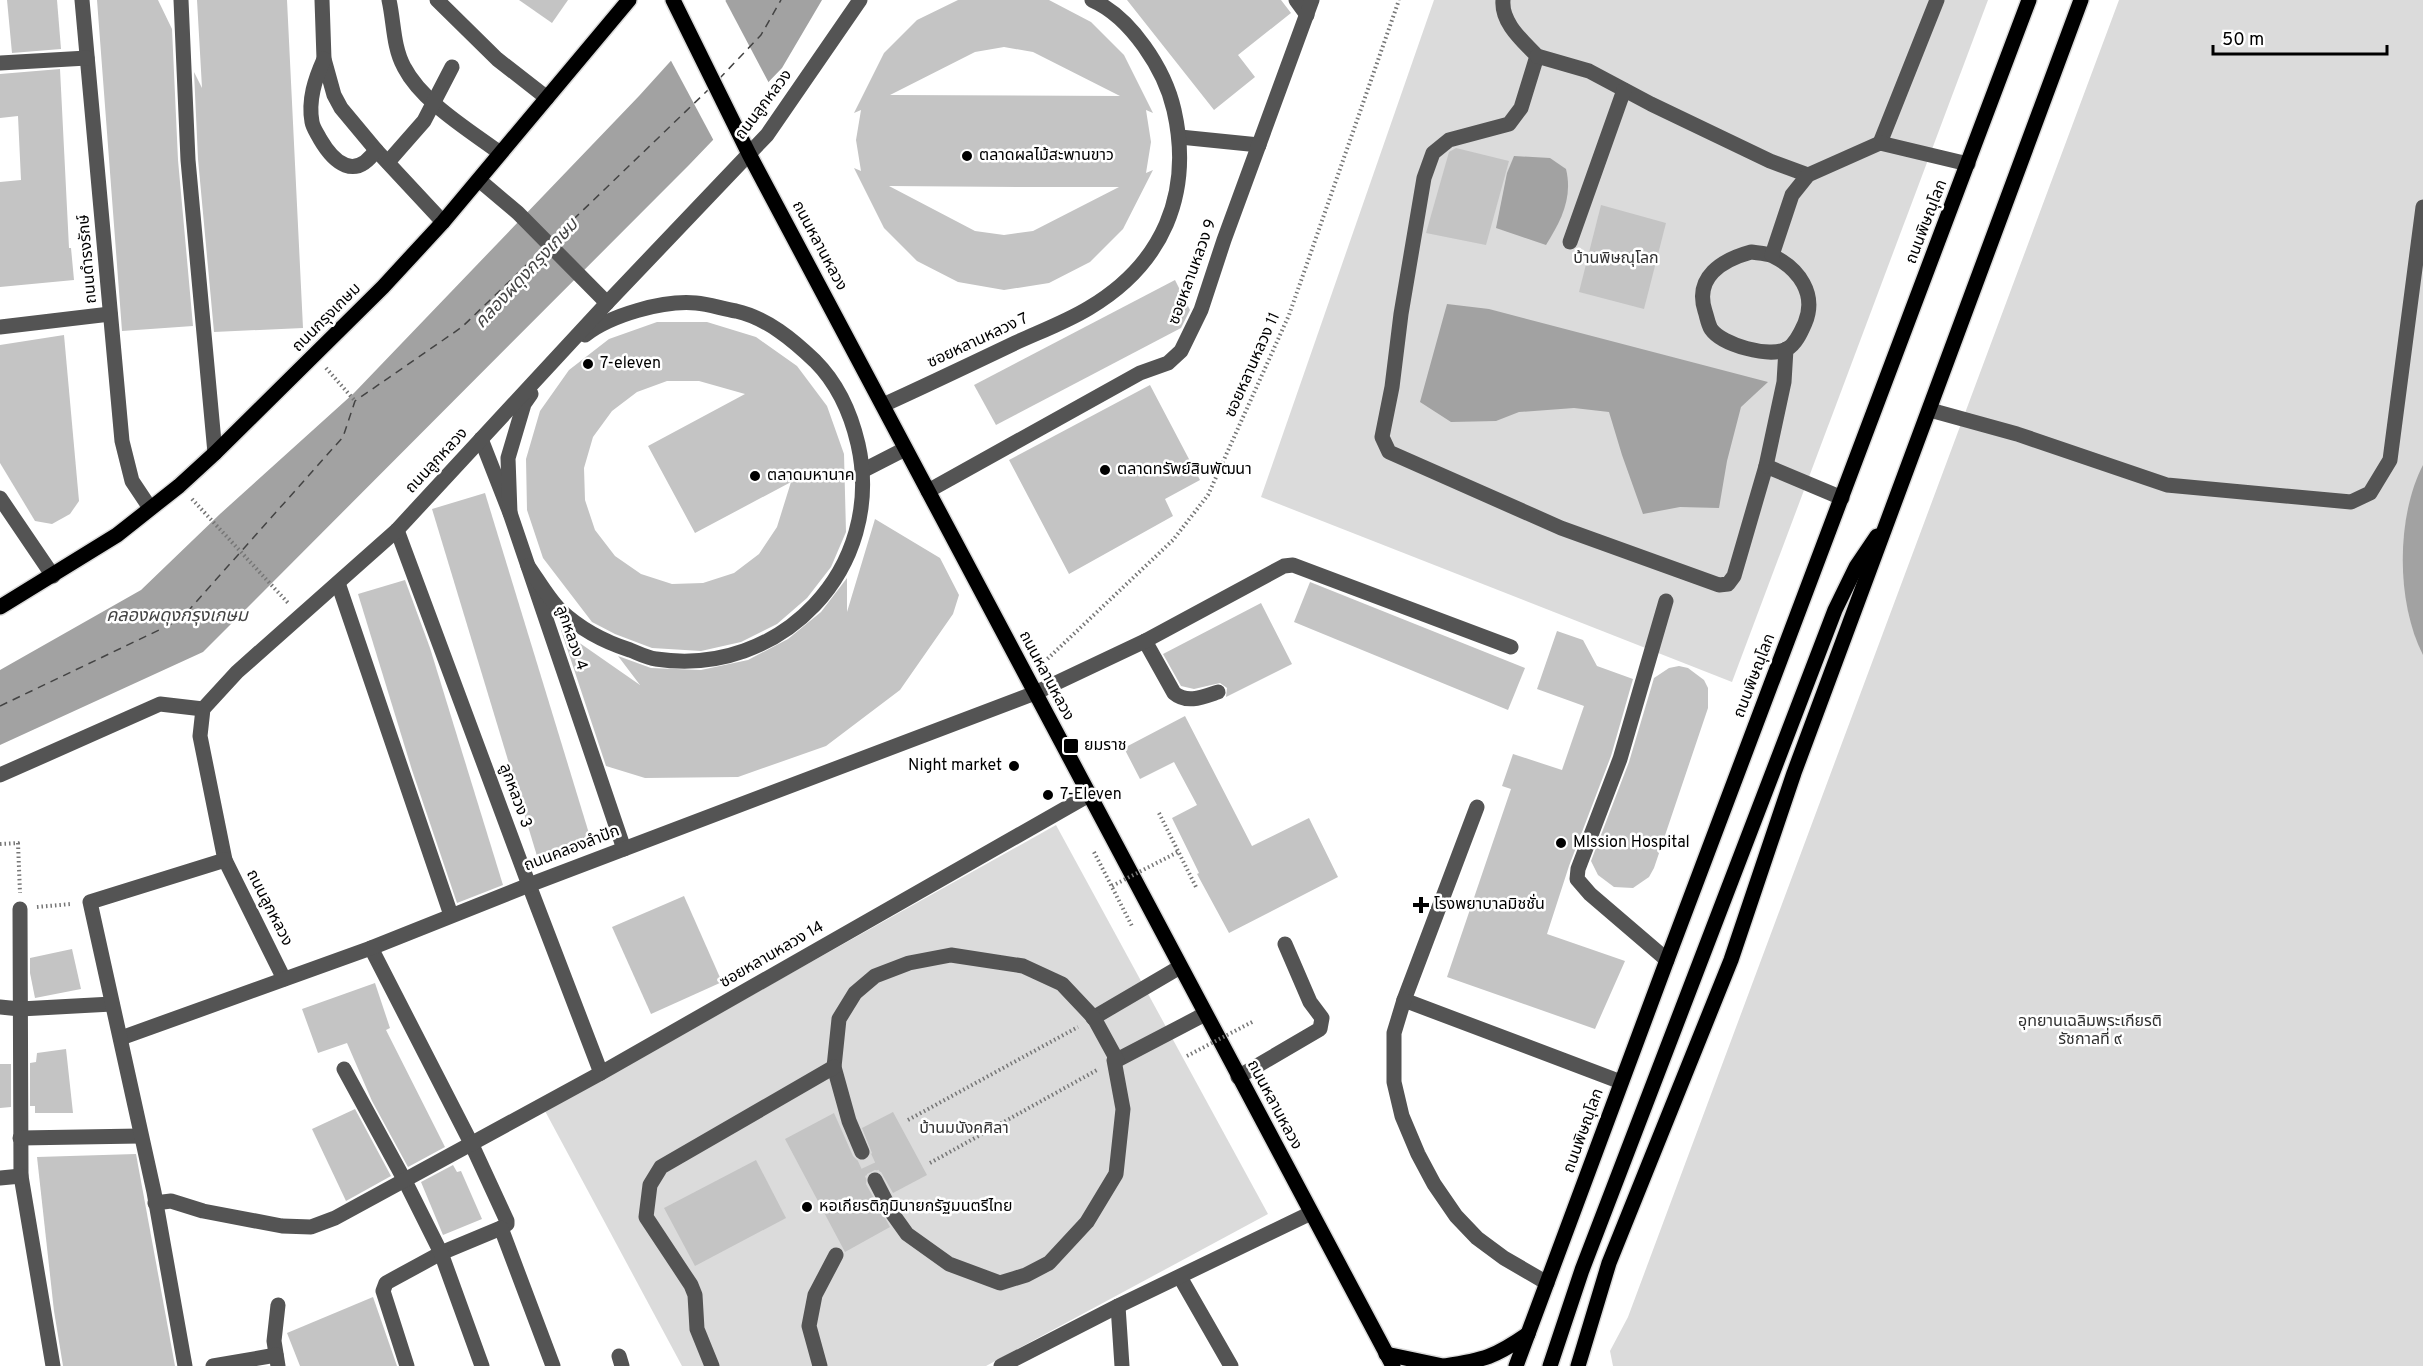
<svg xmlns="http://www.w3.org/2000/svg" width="2423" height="1366" font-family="Overpass,'Noto Sans Thai',sans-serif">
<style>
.green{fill:#dbdbdb}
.water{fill:#a2a2a2}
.pier{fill:#fff}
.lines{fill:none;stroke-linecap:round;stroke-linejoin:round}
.ferry{stroke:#434343;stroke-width:1.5;stroke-dasharray:8 6;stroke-linecap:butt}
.building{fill:#c4c4c4;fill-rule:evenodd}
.minor-tunnel{stroke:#d9d9d9;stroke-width:15;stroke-dasharray:15 8;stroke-linecap:butt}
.major-casing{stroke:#dbdbdb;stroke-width:18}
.path{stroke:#767676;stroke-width:4;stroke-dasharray:1.5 3;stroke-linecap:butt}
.minor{stroke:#545454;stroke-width:15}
.major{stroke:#000;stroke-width:15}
.path-bridge{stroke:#767676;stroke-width:4;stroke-dasharray:1.5 3;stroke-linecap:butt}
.poi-dot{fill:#000;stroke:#fff;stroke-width:2}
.labels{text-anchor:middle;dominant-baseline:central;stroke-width:5;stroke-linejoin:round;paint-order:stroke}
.street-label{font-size:16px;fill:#000;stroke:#fff}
.poi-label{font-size:16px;fill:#000;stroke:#fff;text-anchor:start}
.park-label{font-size:16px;fill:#323232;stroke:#fff}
.water-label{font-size:18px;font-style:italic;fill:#434343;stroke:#fff}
</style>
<rect width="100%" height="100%" fill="#fff"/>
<!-- green -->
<g class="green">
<path d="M1434 0H1988L1732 682 1261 497Z"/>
<path d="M2119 0H2423V1366H1613L1610 1351 1628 1317Z"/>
<path d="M1056 825 1268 1214 986 1366H682L545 1111Z"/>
</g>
<!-- water -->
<g class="water">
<path d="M726 0H822L782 68 689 165 203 652 0 745V670L141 590 220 514 354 393 639 96Z"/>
<path d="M1514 156 1550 158 1566 169C1573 198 1561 221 1546 245L1496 228 1507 173Z"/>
<path d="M1447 304 1489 309 1768 382 1741 407 1727 461 1719 508 1680 507 1643 514 1622 455 1609 412 1574 408 1519 412 1496 421 1451 422 1420 402Z"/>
<path d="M2423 465V655C2396 602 2396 517 2423 465Z"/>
</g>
<!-- pier -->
<path class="pier" d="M722 0H725L770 85 715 143 669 57Z"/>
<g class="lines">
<!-- ferry -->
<g class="ferry">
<path d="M719 79 761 35 781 0"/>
<path d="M553 239 709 89"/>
<path d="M0 706 180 620 343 437 355 401 462 327 543 249"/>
</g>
</g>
<!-- building -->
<g class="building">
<path d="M7 0H57L61 49 12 53Z"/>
<path d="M97 0H158L172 29 178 160 193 326 122 331Z"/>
<path d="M197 0H287L303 328 214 332 198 159 194 72 202 88Z"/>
<path d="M519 0H568L552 23Z"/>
<path d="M958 0H1049L1091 22 1124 55 1153 113 1146 110 1151 142 1146 173 1153 170 1123 229 1090 262 1049 283 1004 290 958 282 917 261 884 228 854 168 861 171 856 140 861 110 854 113 884 53 917 20ZM1004 47 1033 52 1120 96 890 95 975 52ZM889 186 1030 187H1119L1033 231 1004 235 975 231Z"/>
<path d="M1127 0H1281L1291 13 1238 55 1255 77 1214 110Z"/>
<path d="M60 69 69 248H71L74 280 0 287V182L21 180 18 116 0 118V74Z"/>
<path d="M1456 148 1509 161 1486 245 1426 233 1449 152Z"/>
<path d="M1601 205 1666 223 1644 309 1579 292Z"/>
<path d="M1175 280 1190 310 1181 328 996 425 974 385Z"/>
<path d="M657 322H707L756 337 797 366 827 406 844 454 846 532 831 567 807 598 777 624 741 642 701 651 652 648 615 634 592 622 543 558 527 510 526 459 540 411 569 370 609 339ZM667 381H699L745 394 648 446 695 533 791 482 777 527 759 554 734 573 703 583 672 584 641 574 615 556 595 530 585 500 584 468 593 437 612 411 637 392Z"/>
<path d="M64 335 79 501 70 514 52 524 35 521 0 463V345Z"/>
<path d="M1150 385 1200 480 1165 499 1173 516 1069 574 1009 460Z"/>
<path d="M485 493 591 840 537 856 432 509Z"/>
<path d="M875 519 940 558 959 595 953 614 900 690 826 746 738 777 645 778 606 766 561 630 640 685 618 656 651 668 701 670 748 660 788 639 821 612 847 578V612Z"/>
<path d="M405 580 430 648 503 885 457 903 412 770 358 594Z"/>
<path d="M1310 582 1525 668 1508 710 1294 622Z"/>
<path d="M1261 603 1292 664 1226 697 1227 688 1220 683 1194 689 1181 686 1163 654Z"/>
<path d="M1557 631 1583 640 1597 666 1633 679 1611 756 1569 866 1547 934 1625 961 1595 1029 1447 977 1511 789 1502 786 1513 754 1562 770 1584 706 1537 689Z"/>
<path d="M1679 666 1688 668 1704 680 1708 688V708L1654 868 1649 877 1633 888 1614 887 1598 875 1591 861 1629 762 1654 678 1669 668Z"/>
<path d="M1185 716 1252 846 1309 818 1338 877 1229 933 1197 874 1199 873 1172 818 1197 805 1174 762 1140 779 1124 748Z"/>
<path d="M684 896 722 982 651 1014 612 927Z"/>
<path d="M72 949 81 989 35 998 30 973V958Z"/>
<path d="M375 983 390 1028 386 1030 445 1147 408 1167 372 1101 347 1043 318 1053 302 1009Z"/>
<path d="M66 1049 73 1113H35V1106H30V1063L36 1062 37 1053Z"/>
<path d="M0 1064H11V1107L0 1108Z"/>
<path d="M355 1109 391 1176 346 1201 312 1129Z"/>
<path d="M893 1112 927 1175 893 1193 881 1172 875 1170 867 1174 866 1184 890 1227 845 1252 785 1139 834 1113 853 1156 857 1160 865 1161 872 1153 862 1128Z"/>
<path d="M136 1154 175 1366H63L54 1311 37 1157Z"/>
<path d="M756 1160 786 1218 695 1266 664 1208Z"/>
<path d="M453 1165 457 1172 461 1171 482 1219 443 1235 421 1182Z"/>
<path d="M373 1297 397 1366H300L287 1333Z"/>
</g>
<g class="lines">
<!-- minor-tunnel -->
<path class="minor-tunnel" d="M862 1152 875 1180"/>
<!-- major casing -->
<g class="major-casing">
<g id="major">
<path d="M673 0 749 154 1393 1366"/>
<path d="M0 607 117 535 179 486 215 453 383 287 443 222 629 0"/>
<path d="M1386 1354 1443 1366"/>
<path d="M1445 1366C1484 1360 1495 1357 1528 1334"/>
<path d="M1516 1366 1667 960 2029 0"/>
<path d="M1550 1366 1582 1270 1835 610 1856 567 1877 536"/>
<path d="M1578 1366 1609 1263 1731 960 1794 773 2081 0"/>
</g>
</g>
<!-- path -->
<g class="path">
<path d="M326 368 355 401"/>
<path d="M192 499 289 604"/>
<path d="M1041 665 1173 540 1208 495 1289 315 1399 0"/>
<path d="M1159 813 1196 887"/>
<path d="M0 844 18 843 20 893"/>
<path d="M1094 852 1133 928"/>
<path d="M37 907 71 904"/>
<path d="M908 1120 1078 1027"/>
<path d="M930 1163 1097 1070"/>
</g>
<!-- minor -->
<g class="minor">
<path d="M82 0 122 441 132 481 150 508"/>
<path d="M181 0 188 160 215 453"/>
<path d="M322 0 324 59 334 95 341 108 376 150 443 222"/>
<path d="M389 0C394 22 393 47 404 67 422 102 469 130 500 153"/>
<path d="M437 0 497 59 547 98"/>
<path d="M1296 0 1307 15"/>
<path d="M1503 0C1501 23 1523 41 1537 56L1521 108 1509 124 1449 140 1433 153 1424 178 1401 314 1392 387 1382 437 1389 452 1561 528 1719 585 1728 584 1734 576 1766 466 1842 498"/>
<path d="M1537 56 1589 71 1651 104 1770 161 1808 175"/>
<path d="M324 59C315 79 308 100 312 122 313 128 317 133 320 139 334 163 355 181 376 150"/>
<path d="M0 63 87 58"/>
<path d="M1180 137 1259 145"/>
<path d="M1880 143 1937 0"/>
<path d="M388 162 424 121 452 67"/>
<path d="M479 180 518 213 607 303"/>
<path d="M1570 242 1624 90"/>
<path d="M1751 252C1758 253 1767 253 1773 256 1799 269 1817 294 1805 323 1801 332 1796 344 1787 349 1769 358 1722 345 1711 329 1708 324 1707 317 1705 311 1694 277 1722 260 1751 252Z"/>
<path d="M1772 255 1792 195 1808 175 1880 143 1968 164"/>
<path d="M0 327 110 314"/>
<path d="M883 405C927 385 971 364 1015 343 1039 332 1066 322 1089 308 1163 264 1193 194 1174 110 1165 70 1131 17 1092 0"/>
<path d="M1930 410 2017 434 2167 485 2351 502 2370 493 2390 460 2423 207"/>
<path d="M481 439 510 513 624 849"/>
<path d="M1766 466 1784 382 1786 349"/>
<path d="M864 470 905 449"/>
<path d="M928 491 1140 373 1168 363 1181 351 1201 310 1224 240 1312 0"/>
<path d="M0 498 53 576"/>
<path d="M510 513 508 458 524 404 531 394"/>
<path d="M397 530 529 885 601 1073"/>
<path d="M528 566C538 580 548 598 560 610 580 629 605 642 630 650 638 653 647 658 656 659 781 678 886 568 858 444 851 414 838 384 815 361 793 340 767 318 736 311 723 309 709 304 696 303 663 300 611 315 585 335"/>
<path d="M338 583 451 915"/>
<path d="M1666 601 1620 759 1578 869 1577 879 1590 894 1667 960"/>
<path d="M1145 641 1174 693C1187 704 1203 697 1218 692"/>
<path d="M0 775 160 704 203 709"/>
<path d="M1477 807 1404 1000 1621 1082"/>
<path d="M20 909 21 1176 53 1366"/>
<path d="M371 948 471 1143 507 1221V1224L501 1228 441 1253 386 1283 383 1291 407 1366"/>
<path d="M284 979 225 860 200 736 203 709 237 672 397 530 607 303 767 135 860 0"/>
<path d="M1404 1000 1394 1033V1082L1402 1116 1418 1154 1434 1184 1456 1216 1477 1238 1504 1258 1547 1283"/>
<path d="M0 1007 20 1009 112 1004"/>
<path d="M1093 1018 1180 967"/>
<path d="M121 1038 371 948 529 885 1035 693 1145 641 1284 566 1293 565 1511 647"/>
<path d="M1117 1060 1205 1014"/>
<path d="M344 1069 405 1181 441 1253 482 1366"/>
<path d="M1238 1077 1320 1029 1322 1018 1310 1002 1285 944"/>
<path d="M20 1138 140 1136"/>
<path d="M862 1152 849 1121 834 1067 839 1019 855 993 875 976 909 963 951 955 1023 966 1062 984 1094 1018 1117 1060H1114L1123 1109 1116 1174 1087 1222 1049 1263 1026 1275 1000 1283 949 1264 907 1234 892 1213 875 1180"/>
<path d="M0 1178 21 1176"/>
<path d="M155 1203 171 1201 203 1211 282 1226 311 1227 335 1218 601 1073 1089 795"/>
<path d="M501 1228 553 1366"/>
<path d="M1180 1277 1231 1366"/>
<path d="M278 1305 274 1341 278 1366"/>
<path d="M1118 1306 1122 1366"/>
<path d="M619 1356 622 1366"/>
<path d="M185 1366 154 1192 90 902 225 860"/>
<path d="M213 1366 276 1355"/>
<path d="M712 1366 697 1329 695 1295 691 1285 646 1217 650 1185 661 1167 834 1067"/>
<path d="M820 1366 809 1326 815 1295 836 1255"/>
<path d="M1001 1366 1118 1306 1311 1213"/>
</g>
<!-- major -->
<use href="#major" class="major"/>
<!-- path-bridge -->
<g class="path-bridge">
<path d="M1112 886 1178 852"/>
<path d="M1187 1056 1254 1021"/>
</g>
</g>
<!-- markers -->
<g class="poi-dot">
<circle cx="967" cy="156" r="6"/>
<circle cx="588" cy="364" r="6"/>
<circle cx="1105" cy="470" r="6"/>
<circle cx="755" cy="476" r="6"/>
<rect x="1063" y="738" width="16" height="16" rx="3"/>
<circle cx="1014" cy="766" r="6"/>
<circle cx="1048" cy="795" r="6"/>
<circle cx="1561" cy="843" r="6"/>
<path d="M1418 896h6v6h6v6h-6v6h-6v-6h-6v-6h6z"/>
<circle cx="807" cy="1207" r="6"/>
</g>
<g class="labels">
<!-- street labels -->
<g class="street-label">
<text transform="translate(764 105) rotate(-53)">ถนนลูกหลวง</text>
<text transform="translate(1927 222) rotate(-69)">ถนนพิษณุโลก</text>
<text transform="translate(819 246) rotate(62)">ถนนหลานหลวง</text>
<text transform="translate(88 259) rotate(-95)">ถนนดำรงรักษ์</text>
<text transform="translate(1193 272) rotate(-70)">ซอยหลานหลวง 9</text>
<text transform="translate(327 318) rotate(-45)">ถนนกรุงเกษม</text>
<text transform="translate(978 341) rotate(-25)">ซอยหลานหลวง 7</text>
<text transform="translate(1253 365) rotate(-66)">ซอยหลานหลวง 11</text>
<text transform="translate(437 461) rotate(-47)">ถนนลูกหลวง</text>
<text transform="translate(571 638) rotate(71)">ลูกหลวง 4</text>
<text transform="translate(1046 676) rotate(62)">ถนนหลานหลวง</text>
<text transform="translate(1755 676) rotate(-69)">ถนนพิษณุโลก</text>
<text transform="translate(515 796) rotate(70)">ลูกหลวง 3</text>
<text transform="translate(572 849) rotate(-21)">ถนนคลองลำปัก</text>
<text transform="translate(269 908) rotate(63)">ถนนลูกหลวง</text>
<text transform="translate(772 955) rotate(-30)">ซอยหลานหลวง 14</text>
<text transform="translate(1274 1105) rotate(62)">ถนนหลานหลวง</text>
<text transform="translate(1584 1131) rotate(-70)">ถนนพิษณุโลก</text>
</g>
<!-- poi labels -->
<g class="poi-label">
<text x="979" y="156">ตลาดผลไม้สะพานขาว</text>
<text x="600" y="364">7-eleven</text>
<text x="1117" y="470">ตลาดทรัพย์สินพัฒนา</text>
<text x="767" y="476">ตลาดมหานาค</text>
<text x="1084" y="746">ยมราช</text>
<text x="1002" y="766" text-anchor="end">Night market</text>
<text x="1060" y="795">7-Eleven</text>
<text x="1573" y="843">MIssion Hospital</text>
<text x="1434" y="905">โรงพยาบาลมิชชั่น</text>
<text x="819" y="1207">หอเกียรติภูมินายกรัฐมนตรีไทย</text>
</g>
<!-- park labels -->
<g class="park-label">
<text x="1616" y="259">บ้านพิษณุโลก</text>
<text x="2090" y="1022">อุทยานเฉลิมพระเกียรติ<tspan x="2090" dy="18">รัชกาลที่ ๙</tspan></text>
<text x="964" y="1129">บ้านมนังคศิลา</text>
</g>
<!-- water labels -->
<g class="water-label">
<text transform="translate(527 274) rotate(-47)">คลองผดุงกรุงเกษม</text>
<text x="177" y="616">คลองผดุงกรุงเกษม</text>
</g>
</g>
<!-- scale -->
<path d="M2213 45v9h174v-9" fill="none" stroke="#000000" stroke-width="3"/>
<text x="2222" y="45" font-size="18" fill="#000000" stroke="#ffffff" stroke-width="4.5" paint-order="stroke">50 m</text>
</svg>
